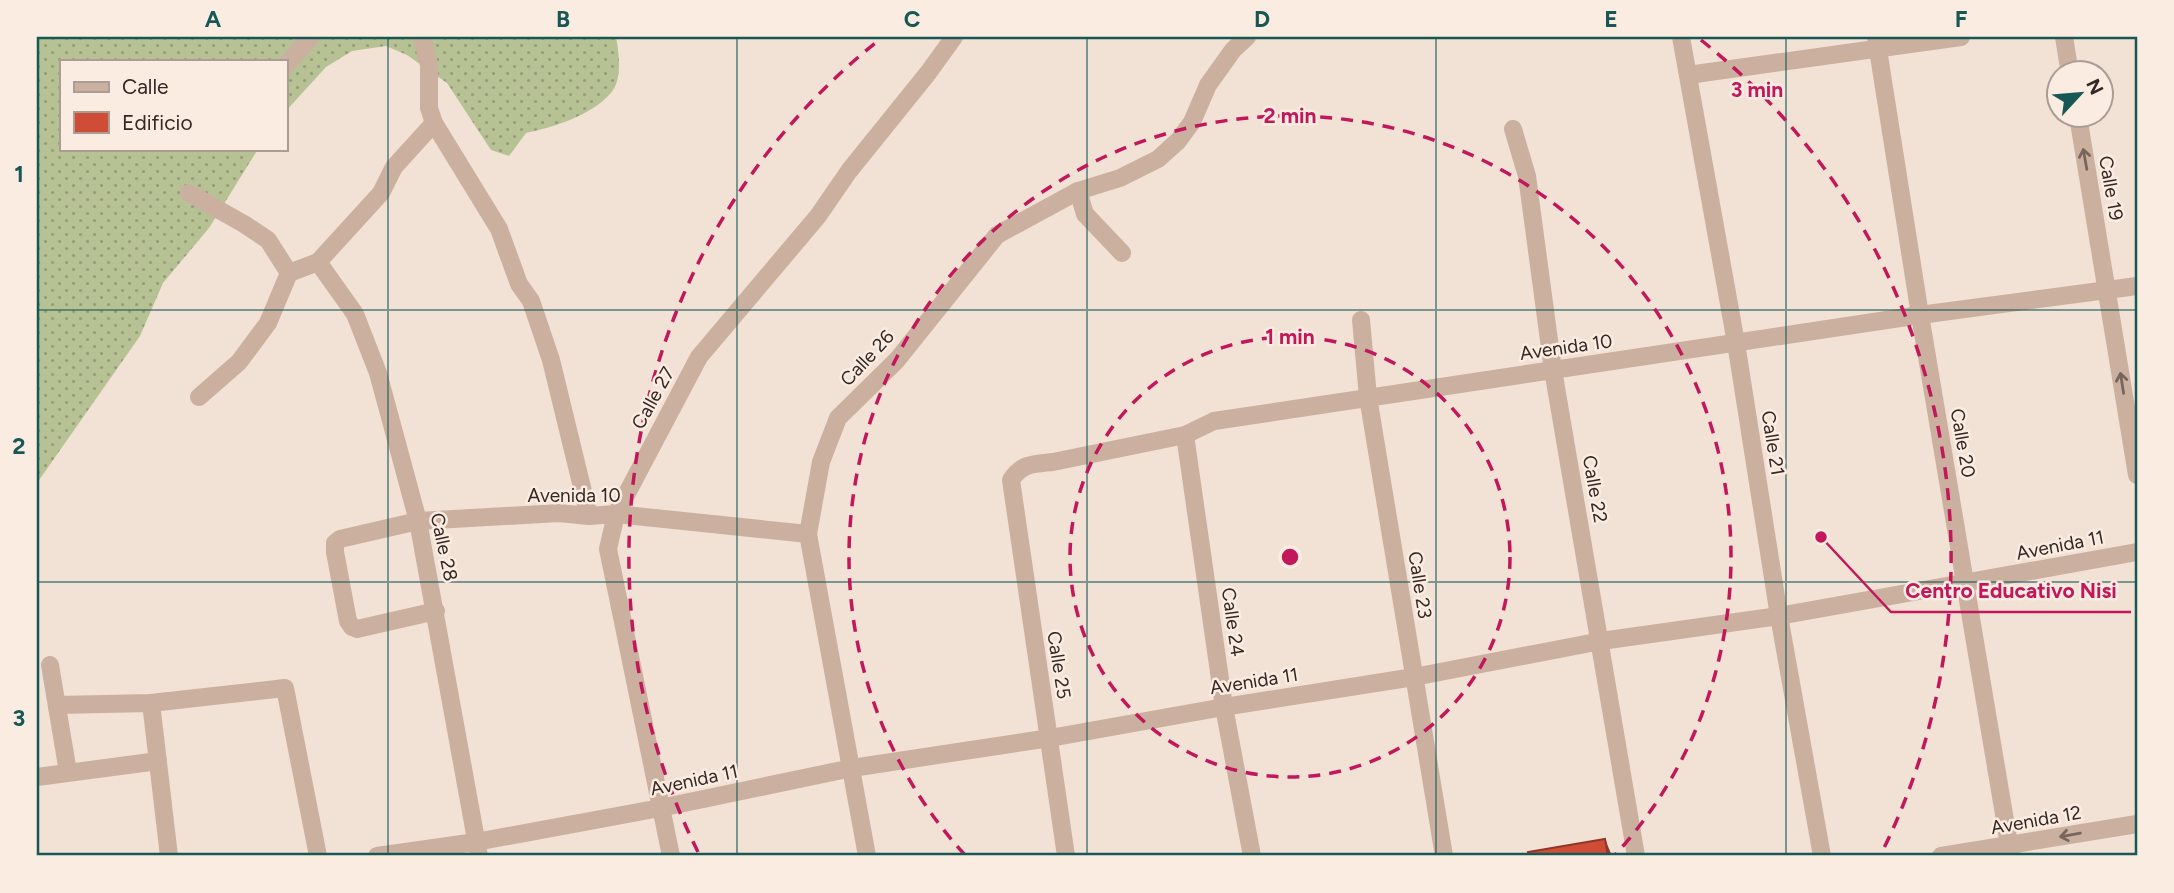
<svg xmlns="http://www.w3.org/2000/svg" width="2174" height="893" font-family="Figtree,sans-serif">
<style>
.grass{fill:url(#grass-dots)}
.lines{fill:none;stroke-linecap:round;stroke-linejoin:round}
.minor{stroke:#cbb0a0;stroke-width:18}
.shaded-wall{fill:#913626}
.building{fill:#cf4d36;stroke:#913626;stroke-width:2}
.oneway{stroke:#78655c}
.grid{fill:none;stroke:#175856;stroke-width:2;stroke-opacity:0.55}
.ring{fill:none;stroke:#c2185b;stroke-width:3.5;stroke-dasharray:12 9}
.labels{text-anchor:middle;dominant-baseline:central;stroke-width:5;stroke-linejoin:round;paint-order:stroke}
.street-label{font-size:19px;fill:#342724;stroke:#faece1}
.centre{fill:#c2185b;stroke:#faece1;stroke-width:3.5}
.ring-label{font-size:21px;text-anchor:middle;font-weight:bold;fill:#c2185b;stroke:#faece1;stroke-width:5;stroke-linejoin:round;paint-order:stroke}
.leader{fill:none;stroke:#c2185b;stroke-width:2.5}
.callout-dot{fill:#c2185b;stroke:#faece1;stroke-width:2.5}
.callout-label{font-size:21px;text-anchor:middle;font-weight:bold;fill:#c2185b;stroke:#faece1;stroke-width:5;stroke-linejoin:round;paint-order:stroke}
.neatline{fill:none;stroke:#175856;stroke-width:2.5}
.grid-label{font-size:23px;text-anchor:middle;font-weight:bold;fill:#175856}
</style>
<defs>
<pattern id="grass-dots" width="8" height="8" patternUnits="userSpaceOnUse" patternTransform="scale(1.75)"><rect width="8" height="8" fill="#b7c294"/><path d="M2 2h.1M6 6h.1" fill="none" stroke="#969e79" stroke-width="1.8" stroke-linecap="round"/></pattern>
</defs>
<rect width="100%" height="100%" fill="#f2e1d5"/>
<!-- grass -->
<path class="grass" d="M37 37H616C619 53 623 81 610 94 590 116 554 127 526 133L509 156 491 150 447 83 407 55 386 46 352 51 326 67 285 112V61H61V149H258L209 228 163 283 140 336 37 483Z"/>
<g class="lines">
<!-- minor -->
<g class="minor">
<path d="M422 37 429 65V108L434 123 499 229 519 284 531 301 551 360 589 516"/>
<path d="M1681 37 1736 343 1779 616 1822 856"/>
<path d="M1876 37 1920 315 2011 856"/>
<path d="M2064 37 2070 74"/>
<path d="M285 66 311 37"/>
<path d="M1688 75 1961 37"/>
<path d="M2078 116 2137 475"/>
<path d="M1513 129 1527 176 1553 370 1636 856"/>
<path d="M1078 191 1085 214 1122 253"/>
<path d="M189 193 244 224 268 240 289 273"/>
<path d="M318 262 355 314 378 373 418 521 479 856"/>
<path d="M1361 320 1368 397 1444 856"/>
<path d="M199 397 239 362 268 323 289 273 318 262 381 193 394 167 434 123"/>
<path d="M1185 435 1224 707 1252 856"/>
<path d="M436 611 357 629 352 627 348 621 335 552V543L340 539 418 521 559 513 589 516 616 514 808 534"/>
<path d="M50 665 68 772"/>
<path d="M151 703 169 856"/>
<path d="M57 705 151 703 285 688 318 856"/>
<path d="M37 777 158 761"/>
<path d="M377 856 476 842 660 808 852 768 1050 738 1224 707 1414 677 1601 641 1779 616 2137 552"/>
<path d="M671 856 608 549 616 514 699 357 818 216 849 171 928 73 954 37"/>
<path d="M867 856 808 534 821 462 838 418 897 360 997 235 1078 191 1120 178 1158 159 1178 141 1192 122 1208 85 1233 50 1247 37"/>
<path d="M1066 856 1011 480C1022 463 1034 464 1053 462L1185 435 1214 421 1920 315 2137 286"/>
<path d="M1941 856 2137 824"/>
</g>
</g>
<!-- shaded-wall -->
<path class="shaded-wall" d="M1605 839 1612 856H1608Z"/>
<!-- building -->
<path class="building" d="M1605 839 1608 856H1529L1528 852Z"/>
<!-- one-way arrows -->
<defs><path id="oneway-shaft" d="M-6 0H5M1.5-3L5.5 0L1.5 3" fill="none" stroke-width="1.6" stroke-linecap="round" stroke-linejoin="round" transform="scale(1.75)"/></defs>
<g class="oneway">
<use href="#oneway-shaft" transform="translate(2085 159) rotate(-100)"/>
<use href="#oneway-shaft" transform="translate(2122 383) rotate(-99)"/>
<use href="#oneway-shaft" transform="translate(2070 835) rotate(170)"/>
</g>
<!-- grid -->
<path class="grid" d="M388 37V856M737 37V856M1087 37V856M1436 37V856M1786 37V856M37 310H2137M37 582H2137"/>
<!-- distance rings -->
<g class="ring">
<circle cx="1290" cy="557" r="220"/>
<path d="M965 855A441 441 0 1 1 1615 855"/>
<path d="M698 852A661 661 0 0 1 879 40M1701 40A661 661 0 0 1 1882 852"/>
</g>
<g class="labels">
<!-- street labels -->
<g class="street-label">
<text transform="translate(2111 188) rotate(80)">Calle 19</text>
<text transform="translate(1566 347) rotate(-8)">Avenida 10</text>
<text transform="translate(867 358) rotate(-47)">Calle 26</text>
<text transform="translate(653 398) rotate(-61)">Calle 27</text>
<text transform="translate(1773 443) rotate(81)">Calle 21</text>
<text transform="translate(1963 443) rotate(80)">Calle 20</text>
<text transform="translate(1595 489) rotate(80)">Calle 22</text>
<text x="574" y="495">Avenida 10</text>
<text transform="translate(2060 545) rotate(-11)">Avenida 11</text>
<text transform="translate(444 547) rotate(78)">Calle 28</text>
<text transform="translate(1420 585) rotate(81)">Calle 23</text>
<text transform="translate(1233 622) rotate(82)">Calle 24</text>
<text transform="translate(1059 665) rotate(81)">Calle 25</text>
<text transform="translate(1254 681) rotate(-9)">Avenida 11</text>
<text transform="translate(694 780) rotate(-12)">Avenida 11</text>
<text transform="translate(2036 820) rotate(-10)">Avenida 12</text>
</g>
</g>
<circle cx="1290" cy="557" r="10" class="centre"/>
<g class="ring-label">
<text x="1757" y="97">3 min</text>
<text x="1290" y="123">2 min</text>
<text x="1290" y="344">1 min</text>
</g>
<!-- callouts -->
<path class="leader" d="M1821 537L1891 612H2131"/>
<circle class="callout-dot" cx="1821" cy="537" r="7"/>
<g class="callout-label">
<text x="2011" y="598">Centro Educativo Nisi</text>
</g>
<!-- border -->
<rect width="2174" height="893" fill="none" stroke="#faece1" stroke-width="77"/>
<!-- legend -->
<rect x="60" y="60" width="228" height="91" fill="#faece1" stroke="#ab9d95" stroke-width="2"/>
<rect x="74" y="82" width="35" height="10" fill="#cbb0a0" stroke="#ab9d95" stroke-width="2"/>
<text x="122" y="94" font-size="21" fill="#342724">Calle</text>
<rect x="74" y="112" width="35" height="21" fill="#cf4d36" stroke="#ab9d95" stroke-width="2"/>
<text x="122" y="130" font-size="21" fill="#342724">Edificio</text>
<!-- north arrow -->
<g transform="translate(2080 94) rotate(64)"><circle r="33" fill="#faece1" stroke="#ab9d95" stroke-width="2"/>
<path d="M0-5L12 26L0 18L-12 26Z" fill="#175856"/>
<text y="-10" font-size="19" font-weight="bold" text-anchor="middle" fill="#342724">N</text>
</g>
<rect x="38" y="38" width="2098" height="816" class="neatline"/>
<g class="grid-label">
<text x="213" y="27">A</text>
<text x="563" y="27">B</text>
<text x="912" y="27">C</text>
<text x="1262" y="27">D</text>
<text x="1611" y="27">E</text>
<text x="1961" y="27">F</text>
<text x="19" y="182">1</text>
<text x="19" y="454">2</text>
<text x="19" y="726">3</text>
</g>
</svg>
